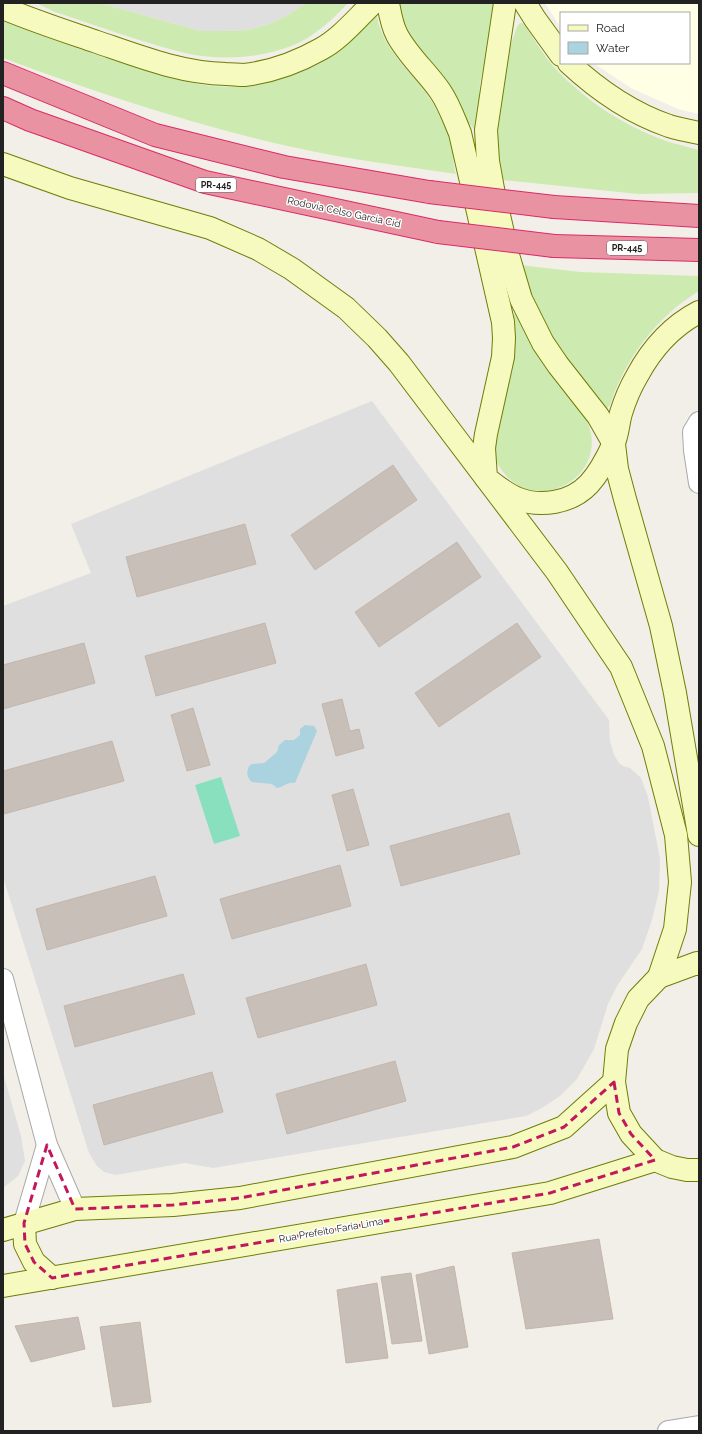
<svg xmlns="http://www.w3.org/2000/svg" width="702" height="1434" font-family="Raleway,sans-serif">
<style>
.residential{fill:#e0dfdf}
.education{fill:#ffffe5}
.grass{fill:#cdebb0}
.pitch{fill:#88e0be}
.water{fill:#aad3df}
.building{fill:#c7bfb8;stroke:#c4b6ab}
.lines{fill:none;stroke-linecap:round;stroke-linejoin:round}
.minor-casing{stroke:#a9a9a9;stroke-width:22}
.secondary-casing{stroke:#707d05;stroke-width:24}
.motorway-casing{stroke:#dc2a67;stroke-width:24}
.minor{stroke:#fff;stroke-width:20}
.secondary{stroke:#f7fabf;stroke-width:22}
.motorway{stroke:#e892a2;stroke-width:22}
.motorway-bridge-casing{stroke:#dc2a67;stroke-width:24;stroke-linecap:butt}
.motorway-bridge{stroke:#e892a2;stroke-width:22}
.marked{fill:none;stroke:#c2185b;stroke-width:3;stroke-dasharray:8 5;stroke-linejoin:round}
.labels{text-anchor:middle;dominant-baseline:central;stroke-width:3;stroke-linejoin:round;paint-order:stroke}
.shield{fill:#fff;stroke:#646464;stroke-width:1}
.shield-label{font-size:9px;font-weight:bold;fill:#222}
.street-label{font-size:10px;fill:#222;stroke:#fff}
</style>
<rect width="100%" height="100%" fill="#f2efe9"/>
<!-- residential -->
<g class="residential">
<path d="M100 3H306L286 16 269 24 248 30 223 31H200Z"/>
<path d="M372 401 609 720 610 741 614 755 619 763 623 766 630 768 641 778 648 797 660 859 659 891 652 920 642 949 617 986 608 1004 594 1049 577 1079 560 1096 542 1108 526 1116 213 1168 185 1163 116 1175 104 1172 97 1166 89 1153 3 877V606L91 573 71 524Z"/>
<path d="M3 1073 21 1136 25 1161 18 1176 3 1188Z"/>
</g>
<!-- education -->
<path class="education" d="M545 3H699V114L678 109 631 88 593 63H689V13H561V28Z"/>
<!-- grass -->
<g class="grass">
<path d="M36 3H100L200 31H223L248 30 269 24 286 16 306 3H348C337 15 325 26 312 35 279 58 223 62 185 53 141 42 98 26 55 12Z"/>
<path d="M400 3H498L480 83 478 125 475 130 468 122 454 95 442 77 407 33 400 13Z"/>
<path d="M377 16C383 53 416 74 434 105 441 118 449 132 452 147 454 156 453 166 456 174 401 166 346 159 292 147 194 125 97 93 3 58V21C52 39 101 58 152 72 171 78 191 84 211 86 243 89 276 82 306 70 327 62 348 45 364 28 368 24 371 17 377 16Z"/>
<path d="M520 23H523C533 37 542 53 553 66 584 100 625 127 669 142 679 145 689 147 699 150V193L638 194 503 180 498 149 497 130 509 49 517 27Z"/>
<path d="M520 265 580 272 699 276V291C657 316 625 359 610 405L607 408 603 406C593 394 582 382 573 370 550 338 534 302 520 265Z"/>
<path d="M516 313C527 337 539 360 555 381 567 398 587 412 591 433 600 483 534 512 504 473 501 469 497 464 496 460 490 438 505 405 509 383 513 361 512 338 512 316Z"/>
</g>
<!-- pitch -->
<path class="pitch" d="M221 777 240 836 214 844 195 785Z"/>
<!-- water -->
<path class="water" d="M305 725 314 726 317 731 295 783C285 782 285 787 277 788L272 784 252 782C247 778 246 773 249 766L252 764 264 763 277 752 279 745 285 740H294L300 735V729Z"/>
<!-- building -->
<g class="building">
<path d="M393 465 417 500 315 570 291 535Z"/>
<path d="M245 524 256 564 137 597 126 557Z"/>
<path d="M457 542 481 577 379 647 355 612Z"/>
<path d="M265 623 276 663 156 696 145 656Z"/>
<path d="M517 623 541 657 439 727 415 693Z"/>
<path d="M84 643 95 683 3 709V665Z"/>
<path d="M342 699 350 731 359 729 364 748 336 756 322 704Z"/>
<path d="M193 708 210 765 187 771 171 715Z"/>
<path d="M112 741 124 781 4 814 3 810V771Z"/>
<path d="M353 789 369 845 347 851 332 795Z"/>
<path d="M509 813 520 854 401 886 390 846Z"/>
<path d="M340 865 351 906 232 939 220 899Z"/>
<path d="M155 876 167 916 47 950 36 909Z"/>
<path d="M366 964 377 1005 258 1038 246 998Z"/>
<path d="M183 974 195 1014 75 1047 64 1006Z"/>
<path d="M395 1061 406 1101 287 1134 276 1094Z"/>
<path d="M212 1072 223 1112 104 1145 93 1105Z"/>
<path d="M599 1239 613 1319 526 1329 512 1253Z"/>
<path d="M454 1266 468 1347 429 1354 416 1275Z"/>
<path d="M411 1273 422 1341 392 1344 381 1277Z"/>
<path d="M377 1283 388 1358 346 1363 337 1290Z"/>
<path d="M78 1317 85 1349 31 1362 15 1326Z"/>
<path d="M140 1322 151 1402 113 1407 100 1327Z"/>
</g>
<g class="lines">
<!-- minor casing -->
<g class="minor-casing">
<g id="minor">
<path d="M699 422 693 432 694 450 699 483"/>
<path d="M3 979 47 1145 75 1209"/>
<path d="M24 1223 47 1145"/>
<path d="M668 1431 699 1426"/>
</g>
</g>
<!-- secondary casing -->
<g class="secondary-casing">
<g id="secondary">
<path d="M388 3C390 14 392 26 397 35 408 56 427 72 440 91 449 104 454 119 460 133L503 322 504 338 503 357 486 434 484 448 486 478C495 485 505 493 516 498 540 508 571 503 589 484 599 473 607 458 613 445 618 435 618 423 621 413 625 400 630 388 637 376 651 350 672 326 699 312"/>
<path d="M505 3 486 130 488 161 493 189 508 255 521 299 543 343 558 365 598 416 614 444 617 469 625 499 661 626 675 693 699 835"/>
<path d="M525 3 535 19 561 55"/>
<path d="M3 8C34 21 65 31 97 42 138 56 181 73 226 74 232 74 238 75 244 75 270 72 298 62 321 49 341 38 356 19 373 3"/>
<path d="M569 63C598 90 631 113 669 126 679 129 689 131 699 133"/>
<path d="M3 164 70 188 210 228 258 249 292 269 346 308 377 338 399 363 557 572 621 667 653 746 676 835 680 882 675 929 659 977"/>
<path d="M699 964 697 963 659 977 638 999 626 1023 617 1049 614 1082 619 1113 631 1134 655 1160 672 1167 687 1170H699"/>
<path d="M24 1223 25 1244 34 1262 52 1278"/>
<path d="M3 1230 75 1209 173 1205 240 1198 513 1147 564 1127 614 1082"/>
<path d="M3 1286 550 1193 655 1160"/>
</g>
</g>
<!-- motorway casing -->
<g class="motorway-casing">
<g id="motorway">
<path d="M3 73 155 135 284 167 429 192"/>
<path d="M3 108 30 120 205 182 438 232"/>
<path d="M554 207 699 216"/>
<path d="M554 246 699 250"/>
</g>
</g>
<!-- minor -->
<use href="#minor" class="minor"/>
<!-- secondary -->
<use href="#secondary" class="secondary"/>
<!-- motorway -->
<use href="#motorway" class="motorway"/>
<!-- motorway-bridge casing -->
<g class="motorway-bridge-casing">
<g id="motorway-bridge">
<path d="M429 192 554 207"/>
<path d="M438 232 554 246"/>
</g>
</g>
<!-- motorway-bridge -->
<use href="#motorway-bridge" class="motorway-bridge"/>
</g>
<!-- marked area -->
<path class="marked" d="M614 1082 619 1113 631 1134 655 1160 550 1193 52 1278 34 1262 25 1244 24 1223 47 1145 75 1209 173 1205 240 1198 513 1147 564 1127Z"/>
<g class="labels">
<!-- shield labels -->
<g class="shield">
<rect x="196" y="178" width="40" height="14" rx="3"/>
<rect x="607" y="241" width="40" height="14" rx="3"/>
</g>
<g class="shield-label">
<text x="216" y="185">PR-445</text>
<text x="627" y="248">PR-445</text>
</g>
<!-- street labels -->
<g class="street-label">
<text transform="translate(344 212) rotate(12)">Rodovia Celso Garcia Cid</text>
<text transform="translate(331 1230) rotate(-10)">Rua Prefeito Faria Lima</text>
</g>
</g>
<!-- border -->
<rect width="702" height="1434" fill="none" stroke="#222222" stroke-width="8"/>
<!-- legend -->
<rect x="560" y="12" width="130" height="52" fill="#ffffff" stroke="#a7a7a7"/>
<rect x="568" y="25" width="20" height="6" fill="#f7fabf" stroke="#a7a7a7"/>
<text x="596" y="32" font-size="12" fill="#222222">Road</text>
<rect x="568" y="42" width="20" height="12" fill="#aad3df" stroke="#a7a7a7"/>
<text x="596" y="52" font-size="12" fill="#222222">Water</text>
</svg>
